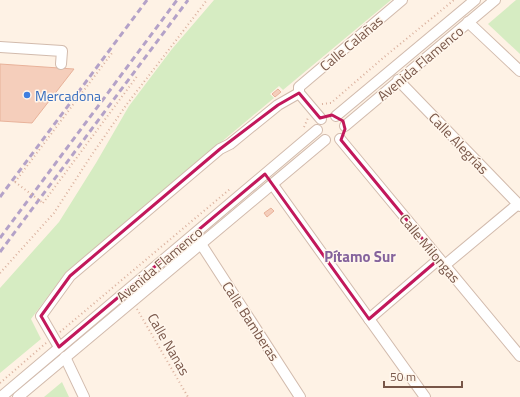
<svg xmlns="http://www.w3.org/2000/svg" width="520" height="397" font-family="'Titillium Web',sans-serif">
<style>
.green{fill:#d6ecc2}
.building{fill:#f5cebb;stroke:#e8b29a}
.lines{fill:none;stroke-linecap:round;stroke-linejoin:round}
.minor-casing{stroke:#d2bbad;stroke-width:12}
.path{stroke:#dab19e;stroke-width:2;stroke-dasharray:1 3;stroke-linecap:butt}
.minor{stroke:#fff;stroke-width:10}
.rail{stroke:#b4a2c8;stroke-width:3;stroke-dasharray:6 4;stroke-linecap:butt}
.path-bridge{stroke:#dab19e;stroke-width:2;stroke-dasharray:1 3;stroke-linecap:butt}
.marked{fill:none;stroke:#c2185b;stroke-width:3;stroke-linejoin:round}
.shop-dot{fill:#3f7fe0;stroke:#fff6ec;stroke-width:1.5}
.labels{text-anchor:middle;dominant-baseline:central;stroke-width:3;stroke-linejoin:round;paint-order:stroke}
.street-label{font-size:14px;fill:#785648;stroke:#fff6ec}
.shop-label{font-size:14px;fill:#366cbe;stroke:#fff6ec;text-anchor:start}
.neighbourhood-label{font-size:15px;font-weight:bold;fill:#85639c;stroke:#fff6ec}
</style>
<rect width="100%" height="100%" fill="#fef2e5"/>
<!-- green -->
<g class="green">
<path d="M214 0H391L283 90 279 86 270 94 274 98 66 272 31 319 41 339 0 373V288L59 222 96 163 129 106 172 49Z"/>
<path d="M516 0H520V54L488 24Z"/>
<path d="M62 382 69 397H44Z"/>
</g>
<!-- building -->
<g class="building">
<path d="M0 64 74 69 32 123 0 121Z"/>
<path d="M278 89 281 92 275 97 272 94Z"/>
<path d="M271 208 274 211 267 217 264 213Z"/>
</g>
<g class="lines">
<!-- minor casing -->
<g class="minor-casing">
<g id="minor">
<path d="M468 22 520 71"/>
<path d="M0 47 62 51 61 64"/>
<path d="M398 80 520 206"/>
<path d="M336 116 475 0"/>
<path d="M321 119 299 93V87L402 0"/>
<path d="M345 126 495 0"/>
<path d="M340 139 520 356"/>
<path d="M273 185 425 397"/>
<path d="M201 244 300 397"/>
<path d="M445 265 518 204"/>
<path d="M369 319 439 259"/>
<path d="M59 347 41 316 70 276 220 149 230 144 278 105 299 93"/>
<path d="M65 357 84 397"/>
<path d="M1 397 317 130"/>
<path d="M18 397 325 140"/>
</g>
</g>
<!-- path -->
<g class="path">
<path d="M322 104 331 103 383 58 454 0"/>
<path d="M304 127 308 118"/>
<path d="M15 182 112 53"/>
<path d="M43 203 138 75"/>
<path d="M0 273 54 213 91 156 127 104 207 0"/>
<path d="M137 309 188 397"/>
<path d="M60 332 230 189"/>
<path d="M0 383 46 343"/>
</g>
<!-- minor -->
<use href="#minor" class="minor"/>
<!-- rail -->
<g class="rail">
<path d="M0 197 147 0"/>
<path d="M0 238 177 0"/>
<path d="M0 252 188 0"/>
</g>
<!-- path-bridge -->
<path class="path-bridge" d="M15 182 43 203"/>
</g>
<!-- marked area -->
<path class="marked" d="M299 93 320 118 332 115 343 121 345 129 341 140 439 259 369 319 265 174 59 347 41 316 70 276 220 149 278 105Z"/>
<!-- markers -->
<circle class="shop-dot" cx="27" cy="95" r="4"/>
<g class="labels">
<!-- street labels -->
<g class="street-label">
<text transform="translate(351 43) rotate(-40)">Calle Calañas</text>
<text transform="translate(420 63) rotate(-40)">Avenida Flamenco</text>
<text transform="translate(459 143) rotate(46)">Calle Alegrías</text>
<text transform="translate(430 248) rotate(50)">Calle Milongas</text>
<text transform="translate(159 264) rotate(-40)">Avenida Flamenco</text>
<text transform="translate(251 321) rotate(57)">Calle Bamberas</text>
<text transform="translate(169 344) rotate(60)">Calle Nanas</text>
</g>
<!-- shop labels -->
<g class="shop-label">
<text x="35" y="95">Mercadona</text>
</g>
<!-- neighbourhood labels -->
<g class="neighbourhood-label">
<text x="360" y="256">Pítamo Sur</text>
</g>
</g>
<!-- scale -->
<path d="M384 381v6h78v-6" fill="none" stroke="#785648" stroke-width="2"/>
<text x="390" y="381" font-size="12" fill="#785648" stroke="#fff6ec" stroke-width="3" paint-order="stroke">50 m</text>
</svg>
